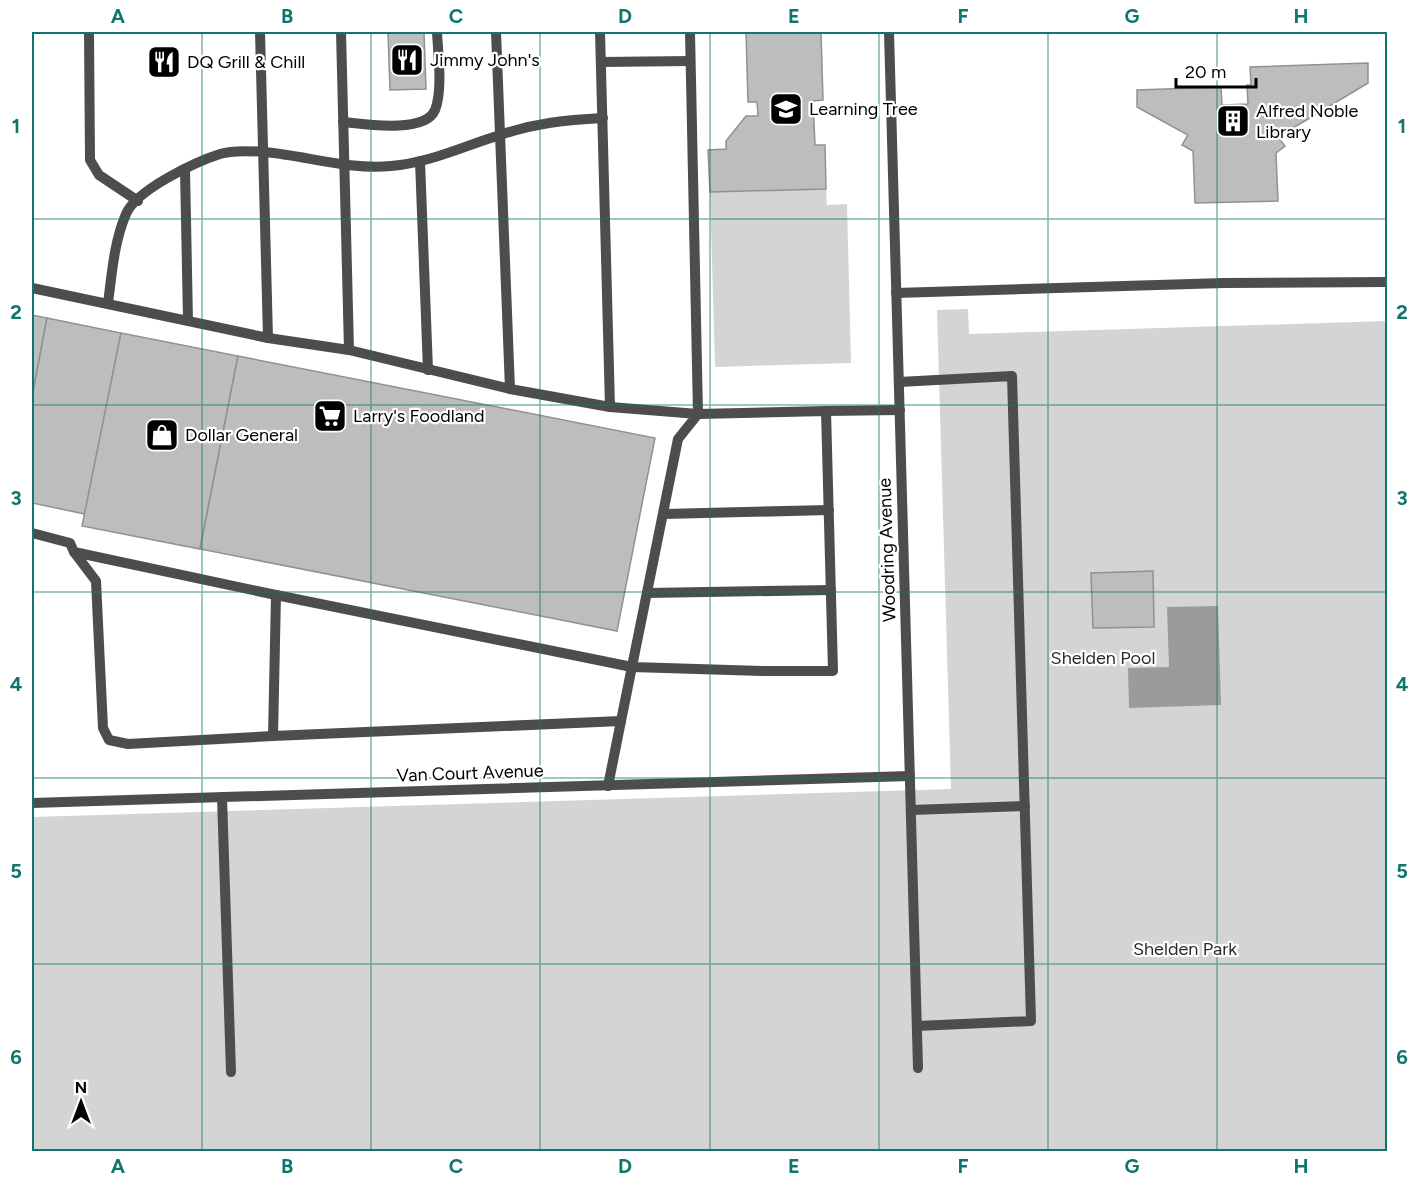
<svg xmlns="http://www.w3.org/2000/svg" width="1419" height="1183" font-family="Figtree,sans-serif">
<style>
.green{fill:#d4d4d4}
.water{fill:#9b9b9b}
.building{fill:#bdbdbd;stroke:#919191;stroke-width:1.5}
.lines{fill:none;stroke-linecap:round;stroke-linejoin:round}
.minor{stroke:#4d4d4d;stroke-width:10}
.grid{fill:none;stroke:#0f766e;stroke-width:1.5;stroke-opacity:0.55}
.labels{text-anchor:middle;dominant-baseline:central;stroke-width:4.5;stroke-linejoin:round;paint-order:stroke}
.poi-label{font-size:18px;fill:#000;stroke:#fff;text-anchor:start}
.street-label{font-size:18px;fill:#000;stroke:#fff}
.park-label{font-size:18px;fill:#2b2b2b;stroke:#fff}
.neatline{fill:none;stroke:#0f766e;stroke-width:2}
.grid-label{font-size:20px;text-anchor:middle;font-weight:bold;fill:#0f766e}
</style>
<rect width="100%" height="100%" fill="#fff"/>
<!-- green -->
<g class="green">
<path d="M826 189 827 205 847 204 851 363 715 367 710 192Z"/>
<path d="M968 309 969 334 1387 321V1151H32V817L951 789 937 310Z"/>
</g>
<!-- water -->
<path class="water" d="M1218 606 1221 705 1129 708 1128 668 1169 667 1167 607Z"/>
<!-- building -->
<g class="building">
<path d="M388 32H424L426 89 390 90Z"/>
<path d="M746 32H821L823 100 813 101 815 145H825L826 189 710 192 708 150 726 149V141L746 116H758L757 102H748Z"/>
<path d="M1368 63V83L1278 137 1285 146 1276 153 1278 201 1195 203 1193 151 1182 145 1188 135 1137 107V90L1221 87 1222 105 1248 104 1247 85H1251L1250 67Z"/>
<path d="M32 315 47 318 32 397Z"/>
<path d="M47 318 121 333 85 514 32 503V397Z"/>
<path d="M121 333 238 356 200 549 82 526Z"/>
<path d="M238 356 655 438 617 631 200 549Z"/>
<path d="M1153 571 1154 627 1093 628 1091 573Z"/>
</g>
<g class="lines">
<!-- minor -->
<g class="minor">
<path d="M89 32 90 160 99 175 138 201"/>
<path d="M260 32 268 338"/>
<path d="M341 32 349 350"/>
<path d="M496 32 510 389"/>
<path d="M889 32 918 1068"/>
<path d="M601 62 690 61"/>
<path d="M343 122C363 124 425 134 435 110 443 90 438 53 437 32"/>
<path d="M420 161 428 370"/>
<path d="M185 169 188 321"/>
<path d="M32 288 268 338 349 350 510 389 610 407 600 32"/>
<path d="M896 293 1224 283 1388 282"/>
<path d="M108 303C112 273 114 242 126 214 136 190 195 162 220 154 232 150 252 151 265 152 307 156 349 170 391 166 429 163 464 146 500 135 535 123 566 120 603 118"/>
<path d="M899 382 1012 376 1031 1021 917 1026"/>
<path d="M826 411 900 410"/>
<path d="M664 514 829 510"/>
<path d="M32 533 70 543 74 552 276 595 273 736 621 721 678 439 698 414 610 407"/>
<path d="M74 552 96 581 103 728 109 740 128 744 273 736"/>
<path d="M647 593 831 590"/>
<path d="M276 595 632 667 762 671H833L826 411 698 414 690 32"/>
<path d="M608 786 621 721"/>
<path d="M222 797 231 1072"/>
<path d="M32 803 910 776"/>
<path d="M911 810 1025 806"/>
</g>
</g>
<!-- grid -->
<path class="grid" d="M202 32V1152M371 32V1152M540 32V1152M710 32V1152M879 32V1152M1048 32V1152M1217 32V1152M32 219H1388M32 405H1388M32 592H1388M32 778H1388M32 964H1388"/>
<!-- icons -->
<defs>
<g id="restaurant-square" transform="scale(1.725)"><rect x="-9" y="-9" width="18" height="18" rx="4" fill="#000" stroke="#fff"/><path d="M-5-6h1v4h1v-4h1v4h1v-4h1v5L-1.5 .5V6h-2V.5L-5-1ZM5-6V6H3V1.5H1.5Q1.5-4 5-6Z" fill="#fff"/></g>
<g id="school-square" transform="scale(1.725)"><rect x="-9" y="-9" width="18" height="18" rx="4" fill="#000" stroke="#fff"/><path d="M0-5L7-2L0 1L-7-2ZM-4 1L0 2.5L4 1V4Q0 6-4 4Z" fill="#fff"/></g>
<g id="building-square" transform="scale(1.725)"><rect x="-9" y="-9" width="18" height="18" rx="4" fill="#000" stroke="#fff"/><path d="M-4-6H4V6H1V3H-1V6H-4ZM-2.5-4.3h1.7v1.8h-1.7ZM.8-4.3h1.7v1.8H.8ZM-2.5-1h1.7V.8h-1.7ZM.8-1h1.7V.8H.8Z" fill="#fff"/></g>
<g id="supermarket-square" transform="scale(1.725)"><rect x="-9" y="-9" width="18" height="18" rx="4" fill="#000" stroke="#fff"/><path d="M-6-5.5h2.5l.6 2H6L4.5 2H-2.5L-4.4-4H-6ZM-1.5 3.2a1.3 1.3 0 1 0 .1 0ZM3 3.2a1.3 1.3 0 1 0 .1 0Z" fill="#fff"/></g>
<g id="shop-square" transform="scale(1.725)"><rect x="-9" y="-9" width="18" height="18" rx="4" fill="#000" stroke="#fff"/><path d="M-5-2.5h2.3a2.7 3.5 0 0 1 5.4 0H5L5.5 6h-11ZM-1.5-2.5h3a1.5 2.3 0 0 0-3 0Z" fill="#fff"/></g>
</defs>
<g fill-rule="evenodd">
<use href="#restaurant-square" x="407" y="60"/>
<use href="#restaurant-square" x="164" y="62"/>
<use href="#school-square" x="786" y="109"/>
<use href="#building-square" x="1233" y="121"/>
<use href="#supermarket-square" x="330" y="416"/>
<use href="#shop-square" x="162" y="435"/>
</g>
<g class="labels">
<!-- poi labels -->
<g class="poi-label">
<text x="430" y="60">Jimmy John's</text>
<text x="187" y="62">DQ Grill &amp; Chill</text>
<text x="809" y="109">Learning Tree</text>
<text x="1256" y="111">Alfred Noble<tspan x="1256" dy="21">Library</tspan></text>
<text x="353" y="416">Larry's Foodland</text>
<text x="185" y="435">Dollar General</text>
</g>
<!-- street labels -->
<g class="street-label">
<text transform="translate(887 550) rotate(-92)">Woodring Avenue</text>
<text transform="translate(470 773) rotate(-2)">Van Court Avenue</text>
</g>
<!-- park labels -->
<g class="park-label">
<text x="1103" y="658">Shelden Pool</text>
<text x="1185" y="949">Shelden Park</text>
</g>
</g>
<!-- border -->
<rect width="1419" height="1183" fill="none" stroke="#ffffff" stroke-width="66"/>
<!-- north arrow -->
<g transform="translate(81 1102)" stroke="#ffffff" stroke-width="4.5" paint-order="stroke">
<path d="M0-4.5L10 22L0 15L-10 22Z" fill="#000000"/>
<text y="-9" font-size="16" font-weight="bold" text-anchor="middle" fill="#000000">N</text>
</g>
<!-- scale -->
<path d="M1176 78v9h80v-9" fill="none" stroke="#000000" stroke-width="3"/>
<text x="1185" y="78" font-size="18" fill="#000000" stroke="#ffffff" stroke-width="4.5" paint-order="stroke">20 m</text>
<rect x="33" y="33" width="1353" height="1117" class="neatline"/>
<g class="grid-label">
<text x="118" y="23">A</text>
<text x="287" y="23">B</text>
<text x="456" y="23">C</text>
<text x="625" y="23">D</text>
<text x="794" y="23">E</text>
<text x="963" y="23">F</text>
<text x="1132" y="23">G</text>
<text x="1301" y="23">H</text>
<text x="16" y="133">1</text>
<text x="1402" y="133">1</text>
<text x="16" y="319">2</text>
<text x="1402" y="319">2</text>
<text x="16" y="505">3</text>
<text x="1402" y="505">3</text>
<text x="16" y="691">4</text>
<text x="1402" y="691">4</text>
<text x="16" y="878">5</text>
<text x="1402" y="878">5</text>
<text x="16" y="1064">6</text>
<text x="1402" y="1064">6</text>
<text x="118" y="1173">A</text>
<text x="287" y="1173">B</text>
<text x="456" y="1173">C</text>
<text x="625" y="1173">D</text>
<text x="794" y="1173">E</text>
<text x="963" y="1173">F</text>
<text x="1132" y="1173">G</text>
<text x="1301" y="1173">H</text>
</g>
</svg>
